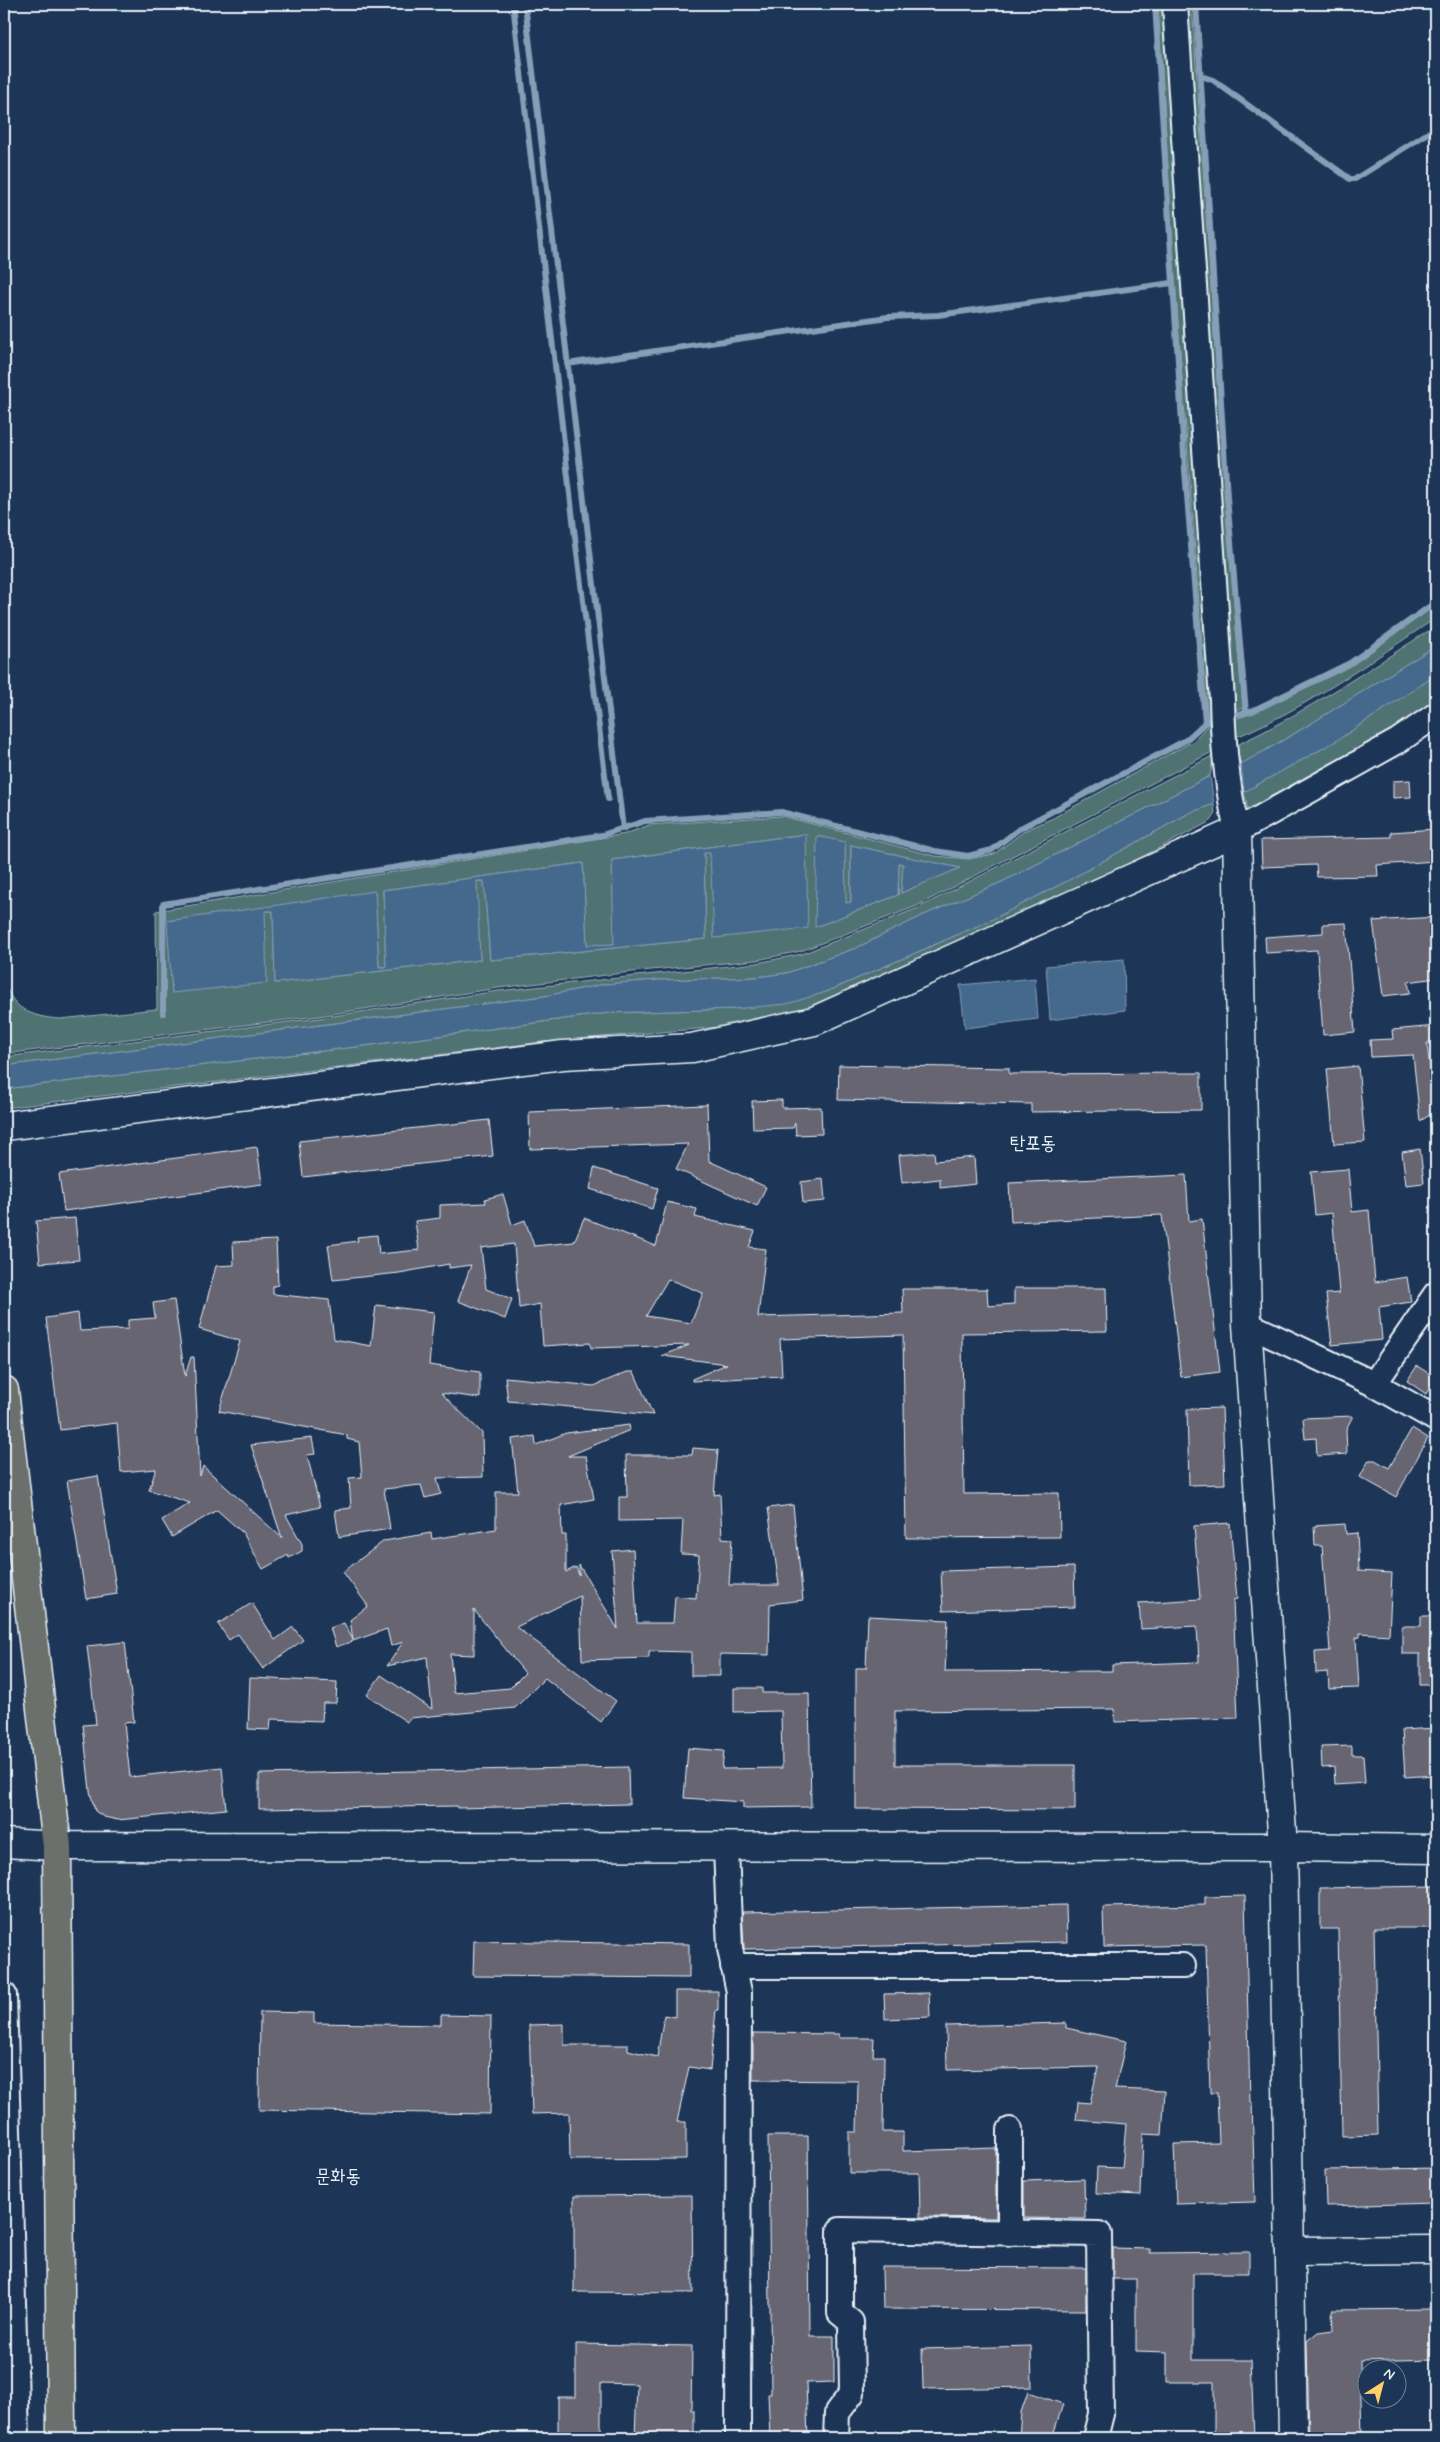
<svg xmlns="http://www.w3.org/2000/svg" width="1440" height="2442" font-family="Mynerve,'Poor Story',sans-serif">
<style>
.green{fill:#4f7272;stroke:#9cb2b5;fill-rule:evenodd}
.water{fill:#44698c;stroke:#869fb7}
.lines{fill:none;stroke-linecap:round;stroke-linejoin:round}
.stream{stroke:#869fb7;stroke-width:6}
.building{fill:#686572;stroke:#e8f1f8;fill-rule:evenodd}
.minor-casing{stroke:#e8f1f8;stroke-width:28}
.tertiary-casing{stroke:#e8f1f8;stroke-width:31}
.primary-casing{stroke:#e8f1f8;stroke-width:31}
.minor{stroke:#1d3557;stroke-width:24}
.tertiary{stroke:#1d3557;stroke-width:28}
.primary{stroke:#6c706d;stroke-width:28}
.labels{text-anchor:middle;dominant-baseline:central;stroke-width:4;stroke-linejoin:round;paint-order:stroke}
.quarter-label{font-size:19px;fill:#e8f1f8;stroke:#1d3557}
</style>
<rect width="100%" height="100%" fill="#1d3557"/>
<filter id="ink" filterUnits="userSpaceOnUse"><feTurbulence type="fractalNoise" baseFrequency=".02" numOctaves="2"/><feDisplacementMap in="SourceGraphic" scale="10" xChannelSelector="R" yChannelSelector="G"/><feConvolveMatrix kernelMatrix="1 2 1 2 8 2 1 2 1" color-interpolation-filters="sRGB"/></filter>
<g filter="url(#ink)">
<!-- green -->
<g class="green">
<path d="M1158 4H1162L1193 458 1214 715V751L917 906 801 951 757 960 640 971 498 988 319 1016 4 1054V978C10 1009 31 1017 60 1019L157 1009 156 911 625 834 649 825 782 816 935 856 969 859 994 854 1024 831 1053 818 1193 741 1208 725 1175 283ZM806 834 704 853 706 939 490 960 484 881H476L480 960 275 983 273 911H265L172 993 168 921 375 892 379 967H386L383 890 583 863 587 946 615 944 612 860ZM845 842V903H851V845L959 868 901 893 903 864 899 863 898 895 815 927Z"/>
<path d="M1186 4H1192L1225 498 1243 708 1233 711Z"/>
<path d="M1436 605V618C1371 661 1307 708 1234 738L1235 719 1254 713 1351 666Z"/>
<path d="M1436 626V646C1371 685 1308 728 1241 764L1235 746C1306 712 1371 668 1436 626Z"/>
<path d="M1436 675V702L1393 731 1249 813 1244 792 1336 741Z"/>
<path d="M1214 755 1210 776 1002 882 924 915 856 948 787 973 757 977 659 980 605 984 545 996 4 1066V1057L320 1018 498 991 757 963 802 954 918 908Z"/>
<path d="M1214 804 1215 815 1211 821 1046 907 826 1007 732 1026 543 1042 4 1108V1089L364 1046 608 1013 734 1009 826 992 991 920 1069 880 1189 813Z"/>
</g>
<!-- water -->
<g class="water">
<path d="M1436 646V675L1336 741 1244 792 1241 764C1308 728 1371 685 1436 646Z"/>
<path d="M1210 776 1214 804 1189 813 1069 880 991 920 826 992 787 1004 734 1009 608 1013 364 1046 4 1089V1066L545 996 605 984 659 980 757 977 787 973 856 948 924 915 1002 882Z"/>
<path d="M806 834 808 928 714 938 710 853H704L706 939 490 960 484 881H477L480 960 275 983 273 911H265L267 983 172 993 167 921 375 891 379 967H386L383 890 583 863 587 945 614 944 612 860Z"/>
<path d="M817 836 845 842 846 903 851 902V845L960 868 901 893 903 864 899 863 898 895 815 927Z"/>
<path d="M1124 959 1125 1010 1050 1020 1046 966Z"/>
<path d="M1035 978 1038 1019 965 1028 960 985Z"/>
</g>
<g class="lines">
<!-- stream -->
<g class="stream">
<path d="M513 4 575 537 608 799"/>
<path d="M525 4 623 829"/>
<path d="M1155 4 1185 470 1205 722"/>
<path d="M1196 4 1227 497 1246 712"/>
<path d="M1201 76 1213 80 1350 179H1355L1436 128"/>
<path d="M567 364 888 317 938 315 1172 283"/>
<path d="M1238 714 1252 711 1350 663 1436 602"/>
<path d="M163 1013V904L602 835 645 821 781 812 935 851 968 856 992 850 1019 829 1186 740 1207 721"/>
</g>
</g>
<!-- building -->
<g class="building">
<path d="M1410 780 1411 797 1393 798V781Z"/>
<path d="M1436 829V861L1377 865 1378 876 1317 877 1316 865 1262 867 1261 840 1391 837V832Z"/>
<path d="M1436 917V978L1408 982 1410 993 1383 996 1373 921Z"/>
<path d="M1346 923 1355 1032 1323 1035 1317 950 1266 953 1265 937 1323 933V924Z"/>
<path d="M1436 1026V1042L1427 1043 1435 1112 1420 1121 1413 1055 1371 1057 1370 1040 1393 1039 1392 1030Z"/>
<path d="M839 1065 1009 1068V1074L1201 1073V1110L1031 1112V1104L838 1100Z"/>
<path d="M1358 1066 1365 1142 1334 1144 1327 1069Z"/>
<path d="M782 1100V1108L821 1107 822 1134 796 1135 795 1123 793 1128 753 1129 752 1101Z"/>
<path d="M707 1103 709 1161 766 1187 757 1206 676 1169 688 1144 530 1149 529 1112 706 1105Z"/>
<path d="M489 1120 493 1156 303 1177 299 1141Z"/>
<path d="M257 1147 262 1184 64 1211 59 1174Z"/>
<path d="M1420 1149 1424 1183 1406 1185 1402 1152Z"/>
<path d="M934 1152 935 1161 974 1157 976 1184 940 1188V1179L902 1183 899 1155Z"/>
<path d="M594 1168 658 1188 652 1209 590 1189Z"/>
<path d="M1348 1169 1352 1212 1369 1210 1375 1282 1407 1277 1411 1302 1379 1307 1382 1340 1332 1345 1326 1294 1339 1293 1332 1213 1315 1215 1311 1172Z"/>
<path d="M1186 1175 1189 1221 1202 1219 1220 1372 1181 1377 1162 1215 1011 1222 1009 1183Z"/>
<path d="M823 1179 825 1201 803 1203 801 1182Z"/>
<path d="M503 1194 512 1225 525 1220 534 1246 574 1242 584 1218 656 1246 667 1202 697 1209 695 1217 755 1231 749 1247 766 1249 758 1317 903 1313 902 1289H987L988 1306 1014 1304V1288H1106L1107 1331 962 1333 964 1494 1059 1493 1060 1537 906 1538 903 1335 780 1339 782 1376 692 1381V1379L727 1364 662 1356 689 1345 591 1348 590 1343 543 1346 540 1304 519 1308 514 1244 481 1248 486 1289 512 1299 505 1319 458 1301 471 1265 449 1268V1264L399 1273 333 1280 328 1245 358 1241 357 1237 377 1235 379 1254 419 1250 415 1221 440 1218V1205L486 1203 485 1199ZM668 1279 703 1293 691 1323 646 1316Z"/>
<path d="M75 1218 79 1260 40 1263 36 1221Z"/>
<path d="M276 1240 278 1285 273 1286V1294L329 1300 334 1339 371 1346 376 1305 434 1312 429 1365 480 1372V1398L441 1393 482 1433 483 1477 437 1478 441 1494 425 1498 421 1485 384 1489 390 1529 339 1537 335 1510 351 1508 349 1478 362 1477 359 1442 347 1439V1435L219 1411 240 1341 199 1329 216 1266 234 1265 233 1242Z"/>
<path d="M174 1300 185 1376 191 1357H194L200 1476 203 1466 282 1538 251 1445 312 1438 315 1454 307 1455 320 1507 286 1515 302 1544V1551L289 1558 288 1555 263 1569 243 1533 217 1510 172 1537 162 1520 190 1503 149 1490 156 1469 121 1472 117 1423 60 1430 46 1318 78 1313 80 1331 128 1329V1320L155 1318 153 1303Z"/>
<path d="M1417 1366 1436 1378 1426 1394 1407 1381Z"/>
<path d="M627 1372H634L653 1415 508 1401 505 1377 594 1386Z"/>
<path d="M1222 1408 1225 1484 1189 1485 1187 1409Z"/>
<path d="M1353 1416 1346 1429 1347 1454 1317 1456 1316 1438 1305 1439 1303 1418Z"/>
<path d="M629 1425 630 1430 568 1456H586L594 1499 561 1505 562 1535H566V1572L576 1567 579 1575V1565L618 1629 612 1551 633 1549 637 1623H673L675 1596 696 1598 699 1555 681 1554 683 1520 619 1521V1497H627L626 1455H692L693 1448 718 1450 714 1495 720 1494 722 1538 732 1539 729 1585H779L768 1508 793 1505 803 1600 770 1604 769 1655 720 1654V1676H691V1652L649 1651V1658L582 1660 580 1596 516 1627 616 1701 601 1722 545 1678 515 1708 410 1718 407 1722 367 1695 381 1675 432 1709 427 1657 387 1666 403 1642 391 1646 387 1629 336 1647 330 1628 344 1623 353 1640 350 1620 368 1606 343 1572 384 1541 431 1533 432 1539 496 1529V1492H518L512 1439 535 1436 536 1445 566 1433ZM474 1610 525 1673 510 1688 454 1693 450 1654 474 1655Z"/>
<path d="M1412 1428 1428 1438 1396 1497 1360 1477 1369 1460H1375L1389 1468Z"/>
<path d="M98 1476 117 1594 86 1599 67 1481Z"/>
<path d="M1230 1523 1237 1599 1233 1600 1238 1718 1115 1722 1114 1709 895 1711V1765H1075V1810L856 1809V1668H866L868 1616 948 1620 945 1672 1112 1671V1665L1199 1662 1197 1626 1141 1629 1139 1603 1200 1599 1194 1526Z"/>
<path d="M1345 1524 1346 1534 1357 1533 1359 1571 1392 1573 1389 1635 1360 1633V1637L1356 1638 1359 1688 1329 1689 1328 1672 1316 1673 1315 1652 1330 1651 1322 1546H1315L1314 1526Z"/>
<path d="M1074 1567 1075 1607 943 1611 941 1571Z"/>
<path d="M252 1603 275 1640 293 1627 303 1640 263 1669 238 1634 229 1640 218 1624Z"/>
<path d="M1421 1616H1436V1685H1420V1654H1402V1626H1421Z"/>
<path d="M125 1642 134 1722 124 1723 130 1777 222 1767 226 1809 118 1820 104 1817 95 1811 90 1791 83 1725 96 1724 87 1646Z"/>
<path d="M250 1678 337 1682 336 1703H323L322 1721 271 1719 270 1730 248 1729Z"/>
<path d="M734 1688H762V1693H809L811 1807 743 1808V1802L684 1798 688 1748 724 1751 722 1769 782 1768 781 1711 734 1712Z"/>
<path d="M1436 1728V1775L1405 1777 1402 1730Z"/>
<path d="M1352 1746V1755H1363L1365 1783 1335 1785 1334 1767 1322 1768 1321 1747Z"/>
<path d="M628 1767 629 1804 457 1808V1806L259 1809V1774Z"/>
<path d="M1436 1886V1928H1374L1378 2135 1342 2136 1338 1929H1320V1888Z"/>
<path d="M1245 1896 1250 2102H1252L1255 2202 1176 2204 1174 2144 1219 2143 1217 2093H1210L1206 1945 1104 1947 1103 1907 1205 1905V1897Z"/>
<path d="M1066 1905 1067 1942 744 1949V1947L742 1912Z"/>
<path d="M474 1941 689 1944V1978L473 1976Z"/>
<path d="M675 1991H718V2010H716L710 2070 689 2067 677 2122H686V2159L570 2160 569 2113 532 2114 529 2025 564 2024V2045H628V2050L657 2057 664 2015 675 2017Z"/>
<path d="M929 1993 930 2017 885 2019 884 1994Z"/>
<path d="M260 2012 314 2013V2023L441 2025V2015L491 2016 490 2114 259 2110Z"/>
<path d="M1066 2023V2028L1126 2041 1115 2089 1165 2091 1162 2135 1143 2134 1141 2195 1096 2193 1097 2167 1122 2168 1126 2124 1076 2120 1078 2102 1090 2103 1098 2067 947 2070 946 2026Z"/>
<path d="M753 2033 839 2034V2038H874L873 2056H884L883 2132H903V2151L996 2148V2218L920 2217 919 2173H849V2132H857L858 2081 753 2080Z"/>
<path d="M768 2136H808L810 2336H834V2382L806 2383 808 2438H770L768 2394H771Z"/>
<path d="M1436 2168V2203L1326 2206 1325 2170Z"/>
<path d="M1084 2179 1085 2219 1024 2218V2181Z"/>
<path d="M692 2195 693 2293 574 2292V2196Z"/>
<path d="M1113 2248 1150 2249V2253L1249 2252V2273H1193V2360H1251L1254 2438H1214V2382H1167V2352L1136 2351V2279H1113Z"/>
<path d="M882 2267 1086 2268V2310L883 2309Z"/>
<path d="M1436 2309V2359L1360 2361 1362 2438H1309L1307 2341 1318 2332 1333 2330 1332 2310Z"/>
<path d="M576 2344 692 2346 691 2410H694V2438H635L637 2384 601 2383V2438H558V2397H576Z"/>
<path d="M1031 2346 1032 2387 923 2389 922 2349Z"/>
<path d="M1028 2392 1063 2404 1052 2438H1019L1021 2412Z"/>
</g>
<g class="lines">
<!-- minor casing -->
<g class="minor-casing">
<g id="minor">
<path d="M1175 4 1222 700C1223 744 1227 787 1237 831L1398 741 1436 715"/>
<path d="M1247 1324 1374 1384 1436 1419"/>
<path d="M1374 1384 1436 1294"/>
<path d="M726 1848 730 1949 739 1992 738 2438"/>
<path d="M733 1966H1183"/>
<path d="M4 1995 17 2438"/>
<path d="M1010 2130V2233"/>
<path d="M836 2438 837 2413 852 2393 851 2322 840 2313V2230L1099 2234 1101 2414 1095 2438"/>
</g>
</g>
<!-- tertiary casing -->
<g class="tertiary-casing">
<g id="tertiary">
<path d="M4 1126 563 1055 692 1048 814 1021 1237 831 1247 1324 1283 1847 1293 2438"/>
<path d="M4 1843 57 1846 1283 1847 1436 1849"/>
<path d="M1290 2251 1436 2250"/>
</g>
</g>
<!-- primary casing -->
<g class="primary-casing">
<path id="primary" d="M4 1390 57 1846 61 2438"/>
</g>
<!-- minor -->
<use href="#minor" class="minor"/>
<!-- tertiary -->
<use href="#tertiary" class="tertiary"/>
<!-- primary -->
<use href="#primary" class="primary"/>
</g>
</g>
<g class="labels">
<!-- quarter labels -->
<g class="quarter-label">
<text x="1033" y="1143">탄포동</text>
<text x="338" y="2176">문화동</text>
</g>
</g>
<!-- margin -->
<rect width="1440" height="2442" fill="none" stroke="#1d3557" stroke-width="20"/>
<rect x="10" y="10" width="1420" height="2422" fill="none" stroke="#e8f1f8" stroke-width="2" filter="url(#ink)"/>
<!-- north arrow -->
<g transform="translate(1382 2384) rotate(36)"><circle r="24" fill="#1d3557" stroke="#6e8097"/>
<path d="M0-4L9 19L0 12L-9 19Z" fill="#ffd166"/>
<text y="-8" font-size="14" font-weight="bold" text-anchor="middle" fill="#e8f1f8">N</text>
</g>
</svg>
